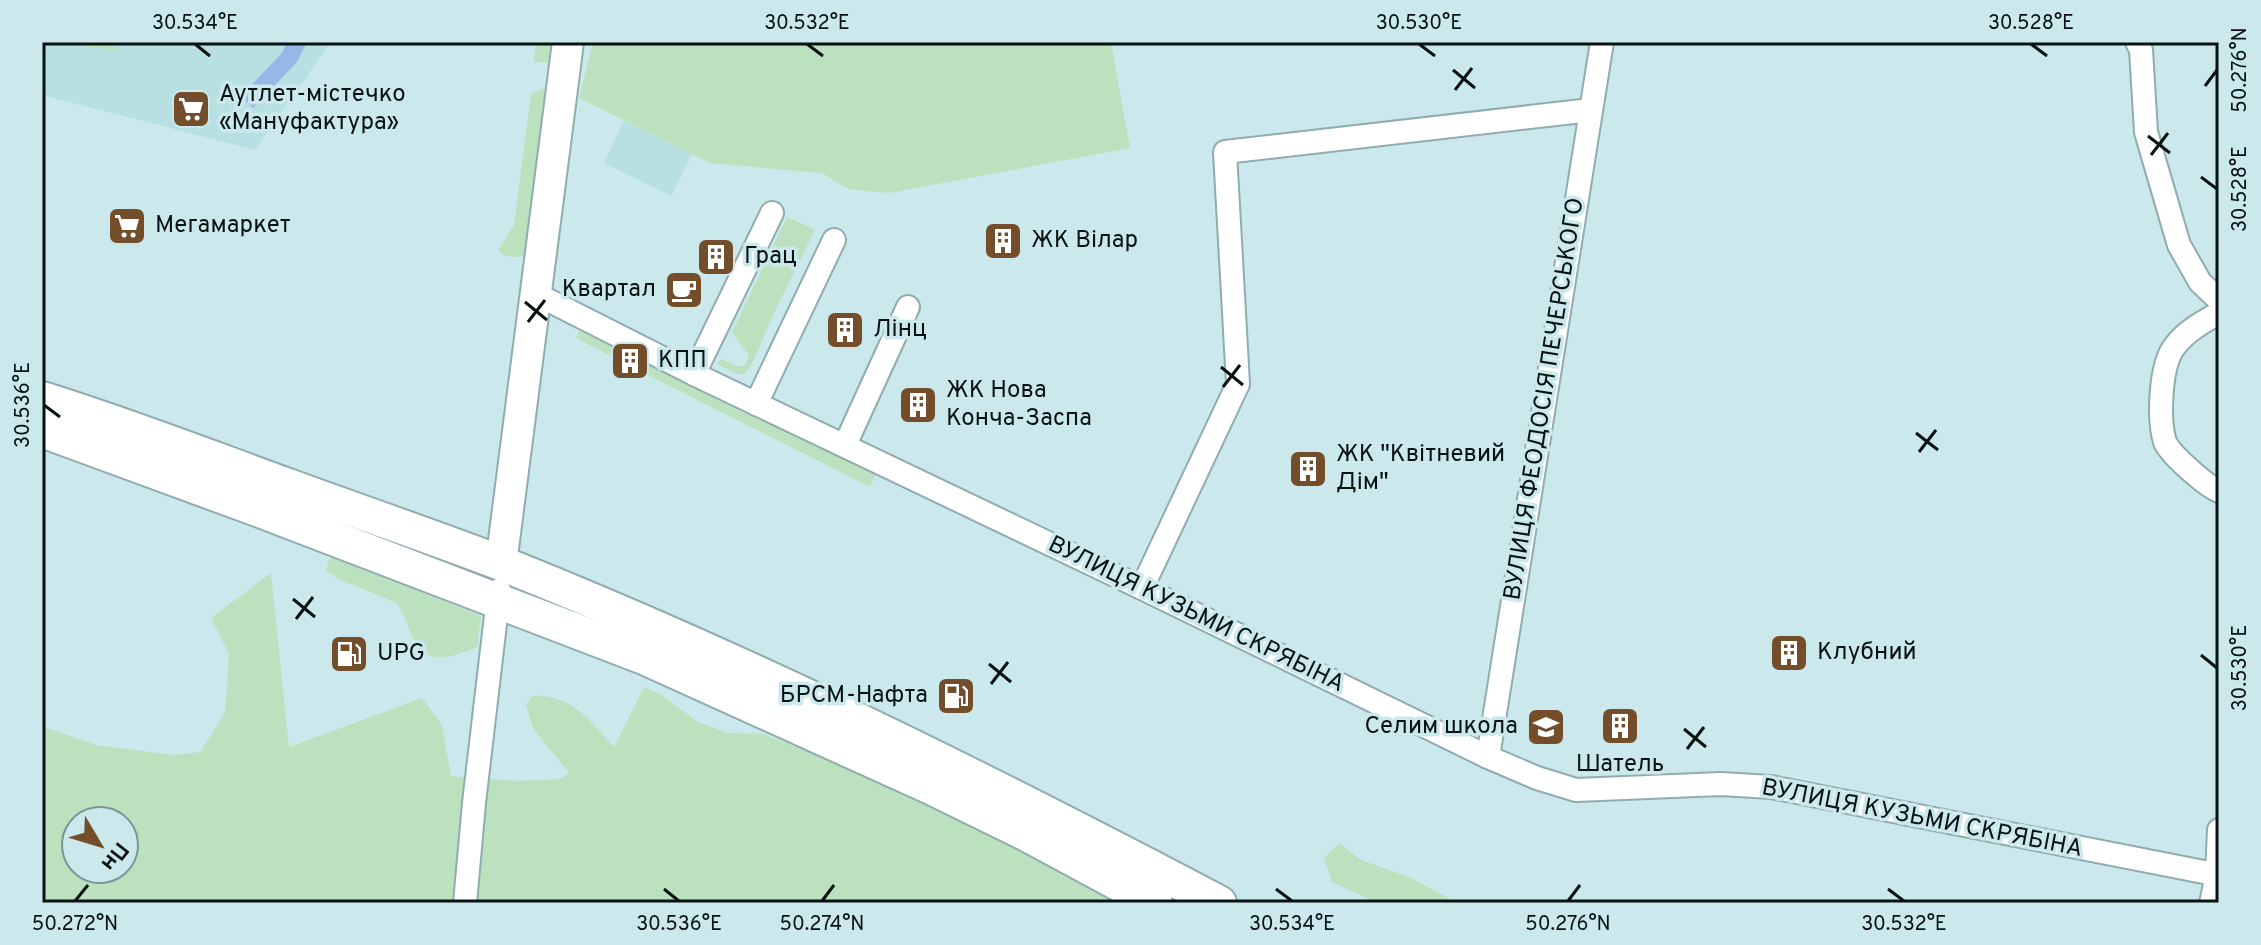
<svg xmlns="http://www.w3.org/2000/svg" width="2261" height="945" font-family="Overpass,sans-serif">
<style>
.built{fill:#b8e0e3}
.green{fill:#bce1be;fill-rule:evenodd}
.water{fill:#97b7e8}
.lines{fill:none;stroke-linecap:round;stroke-linejoin:round}
.street-casing{stroke:#90acaf;stroke-width:26}
.secondary-casing{stroke:#90acaf;stroke-width:34}
.primary-casing{stroke:#90acaf;stroke-width:38}
.street{stroke:#fff;stroke-width:22}
.secondary{stroke:#fff;stroke-width:30}
.primary{stroke:#fff;stroke-width:34}
.ticks{fill:none;stroke:#081213;stroke-width:3}
.labels{text-anchor:middle;dominant-baseline:central;stroke-width:7;stroke-linejoin:round;paint-order:stroke}
.poi-label{font-size:24px;fill:#081213;stroke:#cbe9ec;text-anchor:start}
.street-label{font-size:24px;fill:#081213;stroke:#cbe9ec}
.neatline{fill:none;stroke:#081213;stroke-width:3}
.ticks-label{font-size:20px;text-anchor:middle;fill:#081213}
</style>
<rect width="100%" height="100%" fill="#cbe9ec"/>
<!-- built -->
<g class="built">
<path d="M42 42H331L255 150 42 95Z"/>
<path d="M624 121 692 154 671 196 604 163Z"/>
</g>
<!-- green -->
<g class="green">
<path d="M44 42H108L119 50Z"/>
<path d="M536 42H551L548 63 534 62Z"/>
<path d="M593 42H1111L1130 148 889 193 848 189 822 173 710 163 579 98Z"/>
<path d="M542 88 547 92 527 254C518 259 505 258 498 250L514 225 531 94Z"/>
<path d="M787 217 815 230 774 313 753 362 745 374H737L717 364 721 359 739 367 746 364 749 356 732 332Z"/>
<path d="M579 331 623 352 619 360 576 338Z"/>
<path d="M640 361 877 471 870 487 636 369Z"/>
<path d="M334 557 481 616 477 647C448 659 424 668 410 631 406 621 403 611 396 603L339 579 326 571 329 559Z"/>
<path d="M271 573 289 747 422 698 442 725 451 776 518 781 560 779 569 773 533 728 526 705 533 696C571 693 591 722 614 747L644 687 660 694 698 722 728 733 763 734 826 758 988 835 1120 903H42V726L96 745 174 755 200 752 225 713 229 654 211 618ZM76 821H124V869H76Z"/>
<path d="M1339 843 1361 860 1409 877 1458 903H1378L1332 882 1324 858Z"/>
</g>
<!-- water -->
<path class="water" d="M287 42H307L297 62 253 108 241 96 282 53Z"/>
<g class="lines">
<!-- street casing -->
<g class="street-casing">
<g id="street">
<path d="M2137 42 2141 50 2146 132 2179 245 2200 282 2219 300"/>
<path d="M536 294 694 374 1142 588 1488 757 1537 778 1576 790 1721 784 1771 787 2219 875"/>
<path d="M2219 313C2203 322 2186 331 2175 346 2160 364 2158 419 2165 442 2170 454 2206 486 2219 491"/>
<path d="M694 374 772 213"/>
<path d="M756 404 834 240"/>
<path d="M845 445 908 307"/>
<path d="M1142 588 1238 384 1225 152 1591 110"/>
<path d="M1488 757 1602 42"/>
<path d="M465 903 474 803 499 590"/>
<path d="M2211 903 2217 875 2219 830"/>
</g>
</g>
<!-- secondary casing -->
<g class="secondary-casing">
<path id="secondary" d="M501 564 568 42"/>
</g>
<!-- primary casing -->
<g class="primary-casing">
<g id="primary">
<path d="M42 399C126 425 208 457 291 487 362 513 433 537 503 564 749 662 985 780 1219 903"/>
<path d="M42 430 260 510 644 657 931 787 1027 834 1155 903"/>
</g>
</g>
<!-- street -->
<use href="#street" class="street"/>
<!-- secondary -->
<use href="#secondary" class="secondary"/>
<!-- primary -->
<use href="#primary" class="primary"/>
</g>
<!-- ticks -->
<path class="ticks" d="M195 44 210 56M807 44 823 56M1419 44 1435 56M2031 44 2047 56M1453 70 1475 88M2205 86 2217 70M1455 90 1472 68M2148 136 2170 153M2151 155 2168 133M2201 177 2217 189M525 302 547 320M528 322 545 300M1221 367 1243 385M1223 387 1240 365M44 405 60 417M1916 433 1938 450M1919 452 1936 430M293 599 315 617M296 619 313 597M2201 655 2217 668M989 664 1011 682M991 684 1008 662M1684 729 1706 747M1687 749 1704 727M664 889 679 901M1276 889 1292 901M1888 889 1904 901M75 901 88 885M822 901 834 885M1568 901 1580 885"/>
<!-- icons -->
<defs>
<g id="supermarket-square" transform="scale(2)"><rect x="-9" y="-9" width="18" height="18" rx="4" fill="#744e2b" stroke="#cbe9ec"/><path d="M-6-5.5h2.5l.6 2H6L4.5 2H-2.5L-4.4-4H-6ZM-1.5 3.2a1.3 1.3 0 1 0 .1 0ZM3 3.2a1.3 1.3 0 1 0 .1 0Z" fill="#fff"/></g>
<g id="building-square" transform="scale(2)"><rect x="-9" y="-9" width="18" height="18" rx="4" fill="#744e2b" stroke="#cbe9ec"/><path d="M-4-6H4V6H1V3H-1V6H-4ZM-2.5-4.3h1.7v1.8h-1.7ZM.8-4.3h1.7v1.8H.8ZM-2.5-1h1.7V.8h-1.7ZM.8-1h1.7V.8H.8Z" fill="#fff"/></g>
<g id="cafe-square" transform="scale(2)"><rect x="-9" y="-9" width="18" height="18" rx="4" fill="#744e2b" stroke="#cbe9ec"/><path d="M-5.5-4.5H6V0H3Q3 3.5 0 3.5H-2.5Q-5.5 3.5-5.5 0ZM3-3.2v2h1.7v-2ZM-6 4.5H4V6H-6Z" fill="#fff"/></g>
<g id="fuel-square" transform="scale(2)"><rect x="-9" y="-9" width="18" height="18" rx="4" fill="#744e2b" stroke="#cbe9ec"/><path d="M-5.5-6h7V0h2V4h1.3V-2.5L3-4.5l.8-.8L6-3V5H2.5V1h-1V6h-7ZM-4.2-4.7v3.2H.2V-4.7Z" fill="#fff"/></g>
<g id="school-square" transform="scale(2)"><rect x="-9" y="-9" width="18" height="18" rx="4" fill="#744e2b" stroke="#cbe9ec"/><path d="M0-5L7-2L0 1L-7-2ZM-4 1L0 2.5L4 1V4Q0 6-4 4Z" fill="#fff"/></g>
</defs>
<g fill-rule="evenodd">
<use href="#supermarket-square" x="191" y="109"/>
<use href="#supermarket-square" x="127" y="226"/>
<use href="#building-square" x="1003" y="241"/>
<use href="#building-square" x="716" y="257"/>
<use href="#cafe-square" x="684" y="290"/>
<use href="#building-square" x="845" y="330"/>
<use href="#building-square" x="630" y="361"/>
<use href="#building-square" x="918" y="405"/>
<use href="#building-square" x="1308" y="469"/>
<use href="#building-square" x="1789" y="653"/>
<use href="#fuel-square" x="349" y="654"/>
<use href="#fuel-square" x="956" y="696"/>
<use href="#building-square" x="1620" y="726"/>
<use href="#school-square" x="1546" y="727"/>
</g>
<g class="labels">
<!-- poi labels -->
<g class="poi-label">
<text x="219" y="95">Аутлет-містечко<tspan x="219" dy="28">«Мануфактура»</tspan></text>
<text x="155" y="226">Мегамаркет</text>
<text x="1031" y="241">ЖК Вілар</text>
<text x="744" y="257">Грац</text>
<text x="656" y="290" text-anchor="end">Квартал</text>
<text x="873" y="330">Лінц</text>
<text x="658" y="361">КПП</text>
<text x="946" y="391">ЖК Нова<tspan x="946" dy="28">Конча-Заспа</tspan></text>
<text x="1336" y="455">ЖК "Квітневий<tspan x="1336" dy="28">Дім"</tspan></text>
<text x="1817" y="653">Клубний</text>
<text x="377" y="654">UPG</text>
<text x="928" y="696" text-anchor="end">БРСМ-Нафта</text>
<text x="1518" y="727" text-anchor="end">Селим школа</text>
<text x="1620" y="765" text-anchor="middle">Шатель</text>
</g>
<!-- street labels -->
<g class="street-label">
<text transform="translate(1545 399) rotate(-81)">ВУЛИЦЯ ФЕОДОСІЯ ПЕЧЕРСЬКОГО</text>
<text transform="translate(1196 615) rotate(26)">ВУЛИЦЯ КУЗЬМИ СКРЯБІНА</text>
<text transform="translate(1922 819) rotate(11)">ВУЛИЦЯ КУЗЬМИ СКРЯБІНА</text>
</g>
</g>
<!-- border -->
<rect width="2261" height="945" fill="none" stroke="#cbe9ec" stroke-width="88"/>
<!-- north arrow -->
<g transform="translate(100 845) rotate(128)"><circle r="38" fill="#cbe9ec" stroke="#7d9395" stroke-width="2"/>
<path d="M0-6L14 30L0 20L-14 30Z" fill="#744e2b"/>
<text y="-12" font-size="22" font-weight="bold" text-anchor="middle" fill="#081213">Пн</text>
</g>
<rect x="44" y="44" width="2173" height="857" class="neatline"/>
<g class="ticks-label">
<text x="195" y="29">30.534°E</text>
<text x="807" y="29">30.532°E</text>
<text x="1419" y="29">30.530°E</text>
<text x="2031" y="29">30.528°E</text>
<text transform="translate(2239 70) rotate(-90)" y="7">50.276°N</text>
<text transform="translate(2239 189) rotate(-90)" y="7">30.528°E</text>
<text transform="translate(22 405) rotate(-90)" y="7">30.536°E</text>
<text transform="translate(2239 668) rotate(-90)" y="7">30.530°E</text>
<text x="75" y="930">50.272°N</text>
<text x="679" y="930">30.536°E</text>
<text x="822" y="930">50.274°N</text>
<text x="1292" y="930">30.534°E</text>
<text x="1568" y="930">50.276°N</text>
<text x="1904" y="930">30.532°E</text>
</g>
</svg>
